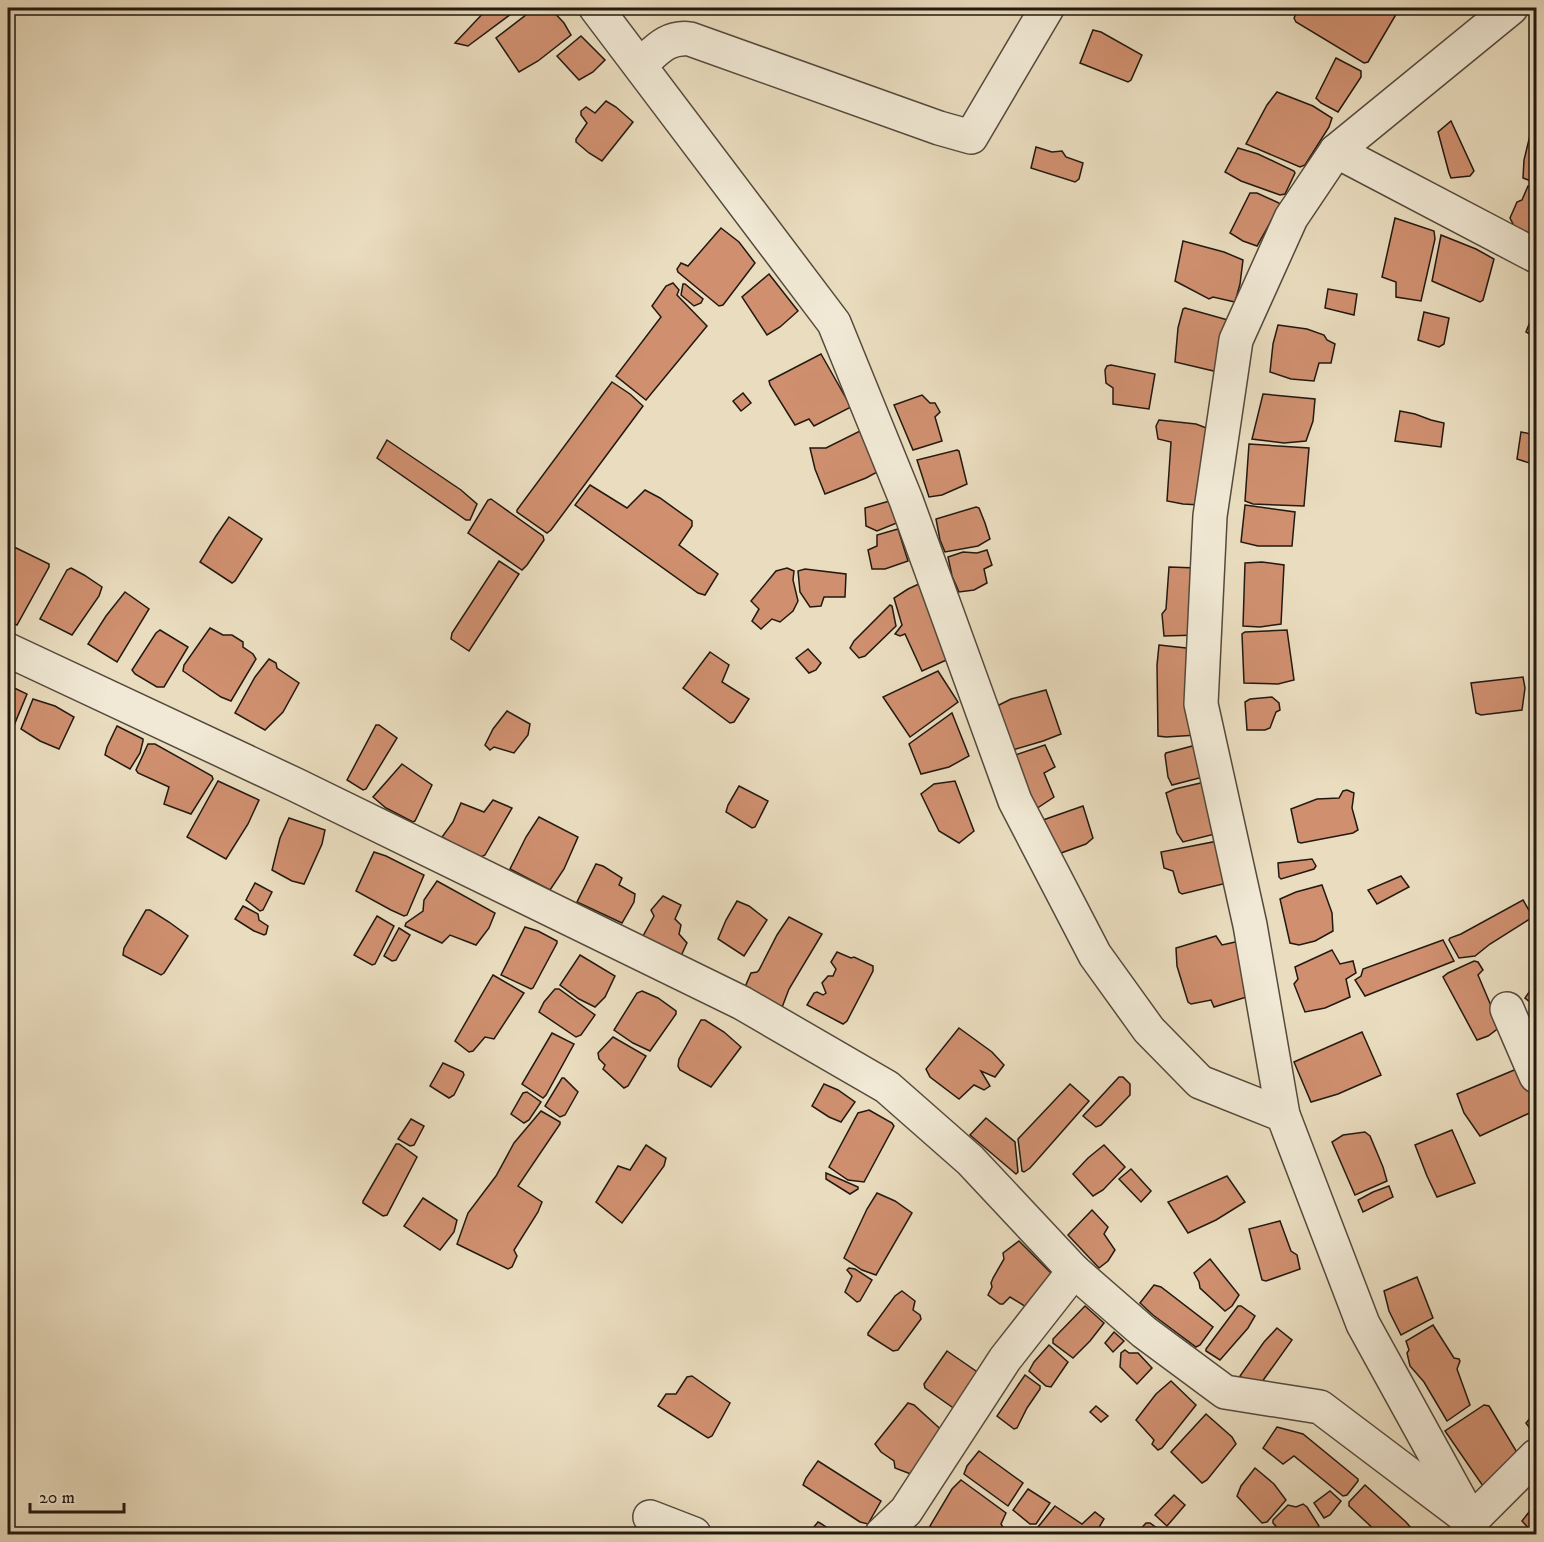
<svg xmlns="http://www.w3.org/2000/svg" width="1544" height="1542" font-family="'IM FELL DW Pica',serif">
<style>
.building{fill:#d09070;stroke:#221910;stroke-width:1.5}
.lines{fill:none;stroke-linecap:round;stroke-linejoin:round}
.minor-casing{stroke:#544a3c;stroke-width:36}
.minor{stroke:#f1e9d5;stroke-width:33}
</style>
<rect width="100%" height="100%" fill="#eaddbf"/>
<filter id="stains"><feTurbulence type="fractalNoise" baseFrequency=".00333" numOctaves="4"/><feColorMatrix values="0 0 0 0 .2 0 0 0 0 .09 0 0 0 0 .02 0 0 0 .5 -.17"/></filter>
<radialGradient id="worn" r=".72"><stop offset=".6" stop-color="#630" stop-opacity="0"/><stop offset="1" stop-color="#630" stop-opacity=".3"/></radialGradient>
<!-- building -->
<g class="building">
<path d="M488 8H519L468 46 455 43Z"/>
<path d="M535 8H550L564 23 571 35 538 61 519 72 496 38Z"/>
<path d="M1299 8H1393L1398 11 1368 62 1364 63 1296 22 1294 18Z"/>
<path d="M1093 30 1101 32 1142 55 1131 80 1128 82 1080 63Z"/>
<path d="M581 36 605 60 593 72 579 80 557 56Z"/>
<path d="M1336 58 1361 71V77L1338 112 1321 103 1316 98Z"/>
<path d="M1277 92 1313 106 1332 118 1329 127 1305 165 1300 167 1246 144 1267 105Z"/>
<path d="M606 101 616 107 633 122 602 161 589 153 576 142V139L587 123 581 115V111L586 107 595 113Z"/>
<path d="M1534 119H1536V183L1523 178 1524 160Z"/>
<path d="M1451 121 1474 171 1470 176 1451 178 1449 173 1438 132Z"/>
<path d="M1036 147 1052 152 1062 151 1066 157 1083 163 1079 179 1075 182 1031 168Z"/>
<path d="M1238 148 1258 154 1294 171 1295 173 1285 194 1280 195 1241 181 1225 172Z"/>
<path d="M1528 186 1536 187V237L1514 226 1510 218 1517 202 1522 200Z"/>
<path d="M1250 193H1257L1279 203 1280 205 1257 246 1243 241 1230 233Z"/>
<path d="M1395 218 1434 231 1435 239 1421 301 1396 297V282L1382 277Z"/>
<path d="M721 228 739 242 755 263 723 305 719 306 678 272 677 269 681 263 688 266Z"/>
<path d="M1441 235 1476 249 1494 259 1483 300 1480 302 1432 281Z"/>
<path d="M1183 241 1224 252 1243 260 1240 284 1235 302 1213 297 1209 299 1175 281Z"/>
<path d="M769 274 798 311 780 327 767 335 742 297Z"/>
<path d="M673 283 679 290 677 295 707 326 646 400 616 376 661 317 652 306 666 286Z"/>
<path d="M683 284H685L703 299 701 303 694 306 681 295Z"/>
<path d="M1328 289 1357 294 1354 315 1325 308Z"/>
<path d="M1536 307V338L1526 332Z"/>
<path d="M1185 308 1235 322 1218 372 1175 362 1178 328 1183 309Z"/>
<path d="M1424 312 1449 318 1444 344 1439 347 1418 340Z"/>
<path d="M1278 325 1307 329 1324 335 1327 340 1335 344 1331 363H1319L1314 381 1291 379 1270 372 1273 344Z"/>
<path d="M821 354 851 407 814 426 809 419 795 425 770 385 769 381Z"/>
<path d="M1111 365 1155 374 1149 409 1113 404V388L1106 383 1105 370 1107 366Z"/>
<path d="M612 382 630 394 643 406 551 530 547 533 517 512V510Z"/>
<path d="M743 393 751 403 741 411 733 401Z"/>
<path d="M1263 394 1315 399 1313 421 1306 441 1284 443 1252 439Z"/>
<path d="M922 395 930 403H935L940 412 935 417 942 441 913 450 894 405Z"/>
<path d="M1400 411 1415 414 1431 420 1444 423 1441 447 1395 441Z"/>
<path d="M1159 420 1196 424 1209 429 1200 505 1183 504 1167 501 1171 442 1158 439 1156 426Z"/>
<path d="M864 429 881 470 866 478 825 494 815 469 810 448H826Z"/>
<path d="M1521 432 1536 435V465L1517 459Z"/>
<path d="M387 440 461 490 477 504 470 520H466L377 458Z"/>
<path d="M1249 444 1309 448 1304 506 1253 504 1245 501Z"/>
<path d="M957 450 959 451 967 484 942 495 929 497 917 460Z"/>
<path d="M590 485 627 508 645 490 660 498 692 521V526L679 545 718 574 705 595 698 593 575 505Z"/>
<path d="M491 499 543 536 544 540 527 565 522 570 468 533 488 500Z"/>
<path d="M893 500 899 522 877 531 866 526 865 508Z"/>
<path d="M1245 505 1295 512 1292 546H1258L1241 542Z"/>
<path d="M976 507 979 508 985 523 990 539 978 546 945 552 940 540 936 519Z"/>
<path d="M229 517 262 539 235 581 232 583 200 562 216 536Z"/>
<path d="M898 529 908 561 885 569H872L868 550 877 546V535Z"/>
<path d="M8 544 49 564V567L17 625 8 621Z"/>
<path d="M987 550 992 565 984 569 987 583 974 590 959 592 952 576 948 557 963 552 977 553Z"/>
<path d="M499 561 519 574 469 651 451 639 452 633Z"/>
<path d="M1262 562 1284 565 1281 624 1260 627 1243 626 1245 563Z"/>
<path d="M1169 567 1197 568 1198 635 1164 636 1162 614 1166 609Z"/>
<path d="M71 568 84 575 102 587 99 596 72 635 40 619 67 570Z"/>
<path d="M787 568 794 571 793 580 798 601 793 611 780 622 772 619 761 629 752 621 759 609 751 601 776 571Z"/>
<path d="M805 569 846 574 845 597H824L821 606 810 607 800 592 798 571Z"/>
<path d="M923 582 953 657 922 671 905 634 900 636 895 634 902 625 894 598 908 589Z"/>
<path d="M125 592 149 609 117 662 88 644 106 616Z"/>
<path d="M890 605 892 606 896 626 865 656 859 658 850 648 854 641Z"/>
<path d="M210 628 223 635H232L243 642V647L253 654 256 659 231 701 221 697 183 671 184 665Z"/>
<path d="M160 630 188 647 164 687H157L135 674 132 670 156 633Z"/>
<path d="M1287 630 1294 680 1278 684 1244 683 1242 634 1245 632Z"/>
<path d="M1159 645 1195 649 1197 735 1166 737 1158 736 1157 665Z"/>
<path d="M808 649 821 663 816 670 809 673 796 658Z"/>
<path d="M710 652 729 665 722 682 749 699 734 722 730 723 683 688Z"/>
<path d="M269 659 276 663 277 668 299 683 283 712 265 730 235 713 255 677Z"/>
<path d="M938 671 958 702 910 737 883 697Z"/>
<path d="M1523 677 1525 688 1522 710 1481 715 1476 713 1471 683Z"/>
<path d="M8 685 27 694 10 735H8Z"/>
<path d="M1046 690 1061 734 1043 741 1009 751 995 707 1011 699Z"/>
<path d="M1272 697 1279 703 1280 710 1276 712 1270 728 1265 730H1247L1245 702 1250 699Z"/>
<path d="M33 699 55 706 74 717 59 749 40 741 21 729Z"/>
<path d="M507 711 530 724 528 735 514 753 494 747 490 750 485 745 493 729Z"/>
<path d="M952 713 969 756 949 767 921 774 909 744Z"/>
<path d="M376 725H379L397 738 366 789 363 790 347 780Z"/>
<path d="M117 726 143 739V741L140 753 130 769 105 755 107 747Z"/>
<path d="M148 744H155L212 776 213 779 191 814 164 804 169 787 138 773 136 770Z"/>
<path d="M1200 744 1207 776 1172 785 1168 777 1165 755 1166 753Z"/>
<path d="M1045 745 1055 767 1044 773 1054 797 1036 809 1012 756Z"/>
<path d="M402 764 432 785 415 821 413 822 386 808 373 797Z"/>
<path d="M218 781 259 800 248 824 226 859 187 837Z"/>
<path d="M955 781 974 831 959 843 939 831 921 794 934 784Z"/>
<path d="M1205 782 1219 833 1183 842 1177 833 1166 793 1175 789Z"/>
<path d="M739 786 768 801 755 827 752 828 726 812 728 805Z"/>
<path d="M1347 790 1354 793 1352 808 1358 830 1353 833 1301 843 1298 842 1291 809 1317 799 1339 798 1343 791Z"/>
<path d="M493 800 512 808 485 855 481 857 461 848 442 837 453 822 461 803 484 812Z"/>
<path d="M1083 806 1093 838 1086 844 1061 853 1051 838 1043 820Z"/>
<path d="M539 817 578 837 564 869 550 890 510 869 526 837Z"/>
<path d="M289 818 325 830 322 844 304 884 292 881 272 870 280 838Z"/>
<path d="M1218 841 1227 883 1182 894 1179 892 1173 871 1164 868 1161 852Z"/>
<path d="M374 852 386 856 424 875 407 915 404 916 391 910 356 891Z"/>
<path d="M1312 859 1316 866 1314 869 1281 879 1279 877 1278 863Z"/>
<path d="M596 864 603 866 622 878 619 885 635 894 634 902 622 923 577 902Z"/>
<path d="M1401 876 1409 887 1377 904 1368 890Z"/>
<path d="M437 881 495 913 489 928 476 945 450 935 442 943 405 926 406 923 423 911 424 900Z"/>
<path d="M255 883 272 892 263 910 260 911 246 900Z"/>
<path d="M1322 885 1332 913 1333 931 1315 941 1299 945 1290 943 1280 899 1296 892Z"/>
<path d="M663 896 681 905 675 919 681 925 679 934 687 943 681 956 643 936 654 916 651 910Z"/>
<path d="M1523 900 1533 917 1490 944 1475 956 1459 958 1449 940 1450 938 1461 934Z"/>
<path d="M737 901 749 906 767 920 744 956 718 939 726 920Z"/>
<path d="M243 906 258 914 259 920 268 926 266 934 264 935 254 931 235 919Z"/>
<path d="M146 910H150L169 922 188 936 164 973 161 975 123 955 124 948Z"/>
<path d="M377 916 394 926 375 964 372 965 354 955Z"/>
<path d="M789 917 822 934 789 989 781 1010 742 994 751 973 757 972 759 970 777 935Z"/>
<path d="M525 927 538 931 557 941V943L533 988 531 989 501 975Z"/>
<path d="M399 928 410 935 396 960 392 961 384 956Z"/>
<path d="M1216 936 1222 945 1240 941 1253 995 1214 1007 1211 1000 1191 1004 1188 1002 1177 966 1176 948Z"/>
<path d="M1443 940 1454 961 1365 996 1355 980 1361 976 1363 969Z"/>
<path d="M1332 950 1340 964 1353 961 1356 973 1346 979 1350 997 1325 1008 1305 1012 1294 984 1298 979 1295 967Z"/>
<path d="M837 952 851 958 854 957 873 966V971L847 1021 843 1024 807 1005 814 993 817 992 823 995 826 993 822 983 828 976H833L836 969 831 962Z"/>
<path d="M580 955 615 976 605 997 595 1007 579 999 560 985Z"/>
<path d="M1474 961 1478 962 1483 970 1478 975 1500 1027 1488 1036 1477 1040 1443 977 1448 973Z"/>
<path d="M493 975 524 993 494 1039 485 1037 473 1051 469 1052 455 1041Z"/>
<path d="M1536 982V1007L1525 998Z"/>
<path d="M555 989H559L595 1015 581 1035 576 1037 539 1012 544 1002Z"/>
<path d="M642 991 658 998 676 1011V1014L650 1051 633 1043 614 1030 637 993Z"/>
<path d="M701 1020H705L724 1032 741 1047 711 1087 680 1070 678 1066 679 1059Z"/>
<path d="M959 1028 992 1052 1004 1065 995 1077 981 1071 990 1086 984 1090 974 1085 959 1099 930 1077 926 1069Z"/>
<path d="M1362 1032 1381 1075 1338 1094 1311 1102 1294 1062Z"/>
<path d="M552 1033 574 1044 546 1095 543 1098 522 1084Z"/>
<path d="M613 1037 646 1056 628 1086 624 1088 603 1069 605 1065 599 1059 598 1053Z"/>
<path d="M443 1063 463 1072 464 1075 454 1095 449 1098 430 1086Z"/>
<path d="M1519 1068 1536 1101V1110L1480 1136 1464 1113 1457 1094Z"/>
<path d="M1119 1077H1123L1130 1084V1095L1101 1125 1096 1127 1083 1116Z"/>
<path d="M562 1078H564L578 1092 565 1115 560 1117 545 1106Z"/>
<path d="M824 1084 838 1090 855 1102 841 1122 829 1117 812 1106Z"/>
<path d="M1070 1084 1089 1101 1030 1168 1024 1172 1022 1171 1018 1139Z"/>
<path d="M527 1092 541 1102 529 1120 524 1123 511 1114 523 1093Z"/>
<path d="M869 1110 892 1123 894 1126 864 1182 848 1180 829 1167 858 1113Z"/>
<path d="M541 1111 560 1122V1124L518 1186 542 1202 538 1212 514 1250 517 1256 512 1267 508 1269 457 1244 468 1213 496 1176 514 1143Z"/>
<path d="M986 1118 1015 1142 1018 1172 1016 1174 970 1135Z"/>
<path d="M411 1119 424 1126 414 1145 410 1146 398 1139Z"/>
<path d="M1452 1130 1475 1183 1437 1197 1427 1176 1415 1145Z"/>
<path d="M1365 1132 1370 1136 1383 1167 1387 1181 1355 1195 1332 1142 1343 1135Z"/>
<path d="M396 1144H399L417 1157 387 1215 383 1216 363 1203V1201Z"/>
<path d="M646 1145 666 1158 664 1166 622 1223 596 1202 618 1166 630 1170Z"/>
<path d="M1104 1145 1125 1167 1103 1190 1093 1196 1073 1174 1088 1158Z"/>
<path d="M1131 1169 1151 1191 1141 1202 1119 1179Z"/>
<path d="M826 1173 858 1187V1189L850 1194 826 1179Z"/>
<path d="M1227 1176 1245 1202 1216 1220 1188 1233 1168 1202Z"/>
<path d="M1389 1186 1393 1197 1363 1212 1358 1200 1373 1192Z"/>
<path d="M877 1193 895 1201 912 1213 876 1275 862 1270 844 1258 867 1209Z"/>
<path d="M423 1198 457 1220 454 1232 440 1250 404 1226Z"/>
<path d="M1092 1210 1108 1227 1104 1234 1115 1250 1108 1261 1099 1268 1068 1235Z"/>
<path d="M1280 1221 1291 1251 1297 1255 1300 1269 1266 1281 1262 1280 1249 1229Z"/>
<path d="M1019 1241 1055 1277 1031 1310 1010 1297 1003 1304H1000L988 1295 992 1287 991 1283 993 1278 1004 1259 1003 1253Z"/>
<path d="M1210 1259 1239 1295 1232 1306 1225 1311 1200 1288 1199 1282 1194 1273Z"/>
<path d="M849 1268 855 1269 872 1280 860 1301 857 1302 845 1292 852 1276 847 1270Z"/>
<path d="M1417 1277 1433 1318 1401 1335 1389 1311 1384 1291Z"/>
<path d="M1154 1285 1161 1287 1213 1327 1200 1345 1196 1347 1153 1315 1140 1303Z"/>
<path d="M902 1291 915 1301 913 1310 920 1315 921 1319 898 1350 893 1351 868 1335V1333L895 1296Z"/>
<path d="M1085 1306 1104 1323 1090 1341 1073 1358 1053 1343V1339Z"/>
<path d="M1238 1306H1241L1255 1316 1248 1328 1220 1360 1206 1351V1349Z"/>
<path d="M1433 1325 1454 1358 1459 1359 1460 1361 1457 1369 1470 1405 1447 1421 1424 1382 1410 1366 1407 1353 1409 1350 1406 1341Z"/>
<path d="M1277 1328 1292 1340 1259 1386 1255 1387 1240 1376 1264 1342Z"/>
<path d="M1114 1332 1124 1341 1113 1352 1105 1343Z"/>
<path d="M1049 1345 1068 1362 1051 1387 1046 1386 1029 1371 1034 1362Z"/>
<path d="M1125 1350 1129 1353H1138L1152 1368 1137 1384 1120 1367 1121 1353Z"/>
<path d="M947 1351 986 1378 962 1414 925 1388 924 1384Z"/>
<path d="M1025 1375 1040 1386V1389L1027 1408 1017 1428 1014 1429 997 1416Z"/>
<path d="M692 1376 730 1403 712 1436 708 1438 658 1406 666 1394H676L687 1377Z"/>
<path d="M1171 1381 1196 1405 1162 1448 1158 1450 1152 1444 1154 1440 1136 1420 1156 1394Z"/>
<path d="M908 1403 914 1405 947 1435 916 1476 895 1468 894 1461 881 1452 875 1444Z"/>
<path d="M1484 1405 1489 1406 1521 1459 1485 1489 1445 1431Z"/>
<path d="M1096 1406 1108 1416 1101 1422 1090 1412Z"/>
<path d="M1536 1411V1437L1526 1423Z"/>
<path d="M1206 1414 1232 1437 1236 1444 1207 1480 1202 1483 1171 1452Z"/>
<path d="M1277 1427 1303 1434 1358 1479V1481L1347 1495 1343 1496 1294 1456 1283 1464 1263 1448Z"/>
<path d="M979 1451 1023 1483 1008 1506 964 1474 967 1466Z"/>
<path d="M818 1461 881 1501 868 1524 860 1522 803 1485 806 1478Z"/>
<path d="M1255 1468 1274 1484 1286 1500 1267 1522 1262 1523 1237 1496 1241 1486Z"/>
<path d="M961 1480 1006 1513 1001 1524 1006 1532 1001 1534H938L930 1526 952 1489Z"/>
<path d="M1365 1485 1406 1522 1416 1534H1379L1349 1506V1502Z"/>
<path d="M1028 1489 1050 1503 1036 1524H1030L1013 1510Z"/>
<path d="M1330 1491 1341 1501 1330 1515 1324 1518 1314 1503Z"/>
<path d="M1174 1495 1185 1505 1167 1526 1155 1515Z"/>
<path d="M1536 1503V1534H1534L1522 1521Z"/>
<path d="M1303 1504 1307 1507 1319 1526 1311 1534H1283L1273 1523V1520L1288 1505 1296 1507Z"/>
<path d="M1055 1506 1082 1524 1095 1512 1104 1519 1095 1534H1044L1038 1527Z"/>
<path d="M818 1522 820 1523 837 1534H808Z"/>
<path d="M1146 1523H1150L1165 1534H1136Z"/>
</g>
<g class="lines">
<!-- minor casing -->
<g class="minor-casing">
<g id="minor">
<path d="M596 8 834 323 906 500 1015 801 1095 955 1149 1030 1200 1082 1283 1115"/>
<path d="M640 65C656 51 667 36 690 39L939 128 971 137 1047 8"/>
<path d="M1336 151 1536 256"/>
<path d="M8 650 296 785 742 1003 887 1087 970 1160 1074 1271 1144 1332 1225 1392 1320 1407 1471 1521 1536 1456"/>
<path d="M1507 1009 1536 1076"/>
<path d="M1466 1511 1363 1324 1283 1115 1250 925 1201 704 1210 516 1236 340 1291 218 1336 151 1511 8"/>
<path d="M650 1517 694 1534"/>
<path d="M882 1534 906 1511 1005 1359 1074 1271"/>
</g>
</g>
<!-- minor -->
<use href="#minor" class="minor"/>
</g>
<!-- margin -->
<rect width="1544" height="1542" fill="none" stroke="#eaddbf" stroke-width="30"/>
<rect x="9" y="9" width="1526" height="1524" fill="none" stroke="#221910" stroke-width="3"/>
<rect x="15" y="15" width="1514" height="1512" fill="none" stroke="#221910" stroke-width="1.5"/>
<!-- scale -->
<path d="M30 1503v9h94v-9" fill="none" stroke="#221910" stroke-width="3"/>
<text x="39" y="1503" font-size="18" fill="#221910" stroke="#f1e9d5" stroke-width="4.5" paint-order="stroke">20 m</text>
<rect width="100%" height="100%" filter="url(#stains)"/>
<rect width="100%" height="100%" fill="url(#worn)"/>
</svg>
